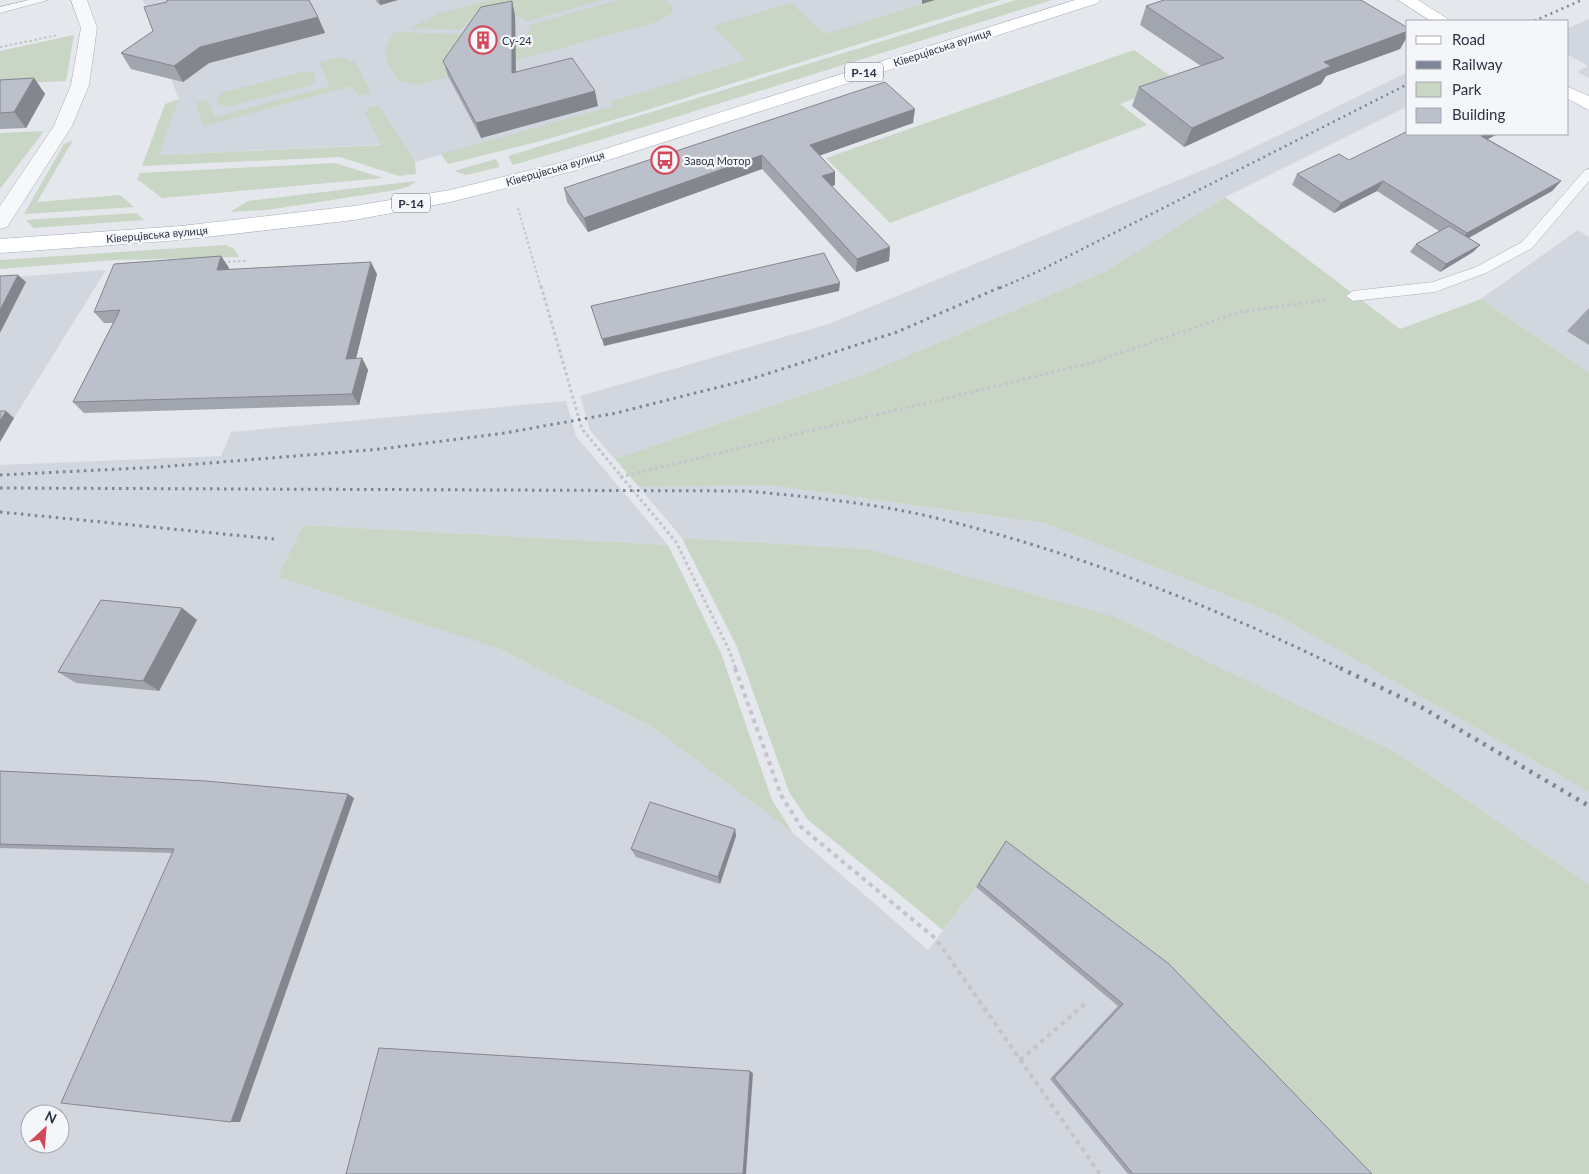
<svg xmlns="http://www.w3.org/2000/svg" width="1589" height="1174" font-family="Lato,sans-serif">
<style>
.built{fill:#d2d6de;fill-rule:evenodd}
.green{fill:#c9d6c5}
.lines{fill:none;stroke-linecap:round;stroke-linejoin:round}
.service-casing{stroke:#a9aeb7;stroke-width:1}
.minor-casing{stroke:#a9aeb7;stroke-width:1}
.secondary-casing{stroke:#a9aeb7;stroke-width:1}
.primary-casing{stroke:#a3abb8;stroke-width:1}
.path-far2{stroke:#c2c5cb;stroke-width:2;stroke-dasharray:2.5 2.5;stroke-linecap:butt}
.path-far1{stroke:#c2c5cb;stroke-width:3;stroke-dasharray:3 3;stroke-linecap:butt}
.path{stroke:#c2c5cb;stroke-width:4;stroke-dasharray:4.5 4.5;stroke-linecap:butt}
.service{fill:#f7f8fa;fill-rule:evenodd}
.minor{fill:#f7f8fa;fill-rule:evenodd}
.secondary{fill:#fff;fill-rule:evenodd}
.primary{fill:#fff;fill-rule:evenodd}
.rail-far2{stroke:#7d8696;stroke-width:2.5;stroke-dasharray:2 4;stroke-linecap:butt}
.rail-far1{stroke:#7d8696;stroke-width:3;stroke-dasharray:2.5 4.5;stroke-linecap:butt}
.rail{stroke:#7d8696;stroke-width:4.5;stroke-dasharray:3 6;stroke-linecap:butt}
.wall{fill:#a1a5ae}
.shaded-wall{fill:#83868d}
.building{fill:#bbc0ca;stroke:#83868d}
.labels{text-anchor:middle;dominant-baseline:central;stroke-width:4.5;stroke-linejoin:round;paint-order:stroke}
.far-poi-label{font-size:11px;fill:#2b3445;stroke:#f4f6f9;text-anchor:start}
.far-street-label{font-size:11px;fill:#2b3445;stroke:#f4f6f9}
.shield{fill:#f4f6f9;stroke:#676e7b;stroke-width:1}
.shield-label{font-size:12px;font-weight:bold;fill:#2b3445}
</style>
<rect width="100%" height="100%" fill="#e4e7ec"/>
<!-- built -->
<g class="built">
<path d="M143 0H976L798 55 415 162 393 144 158 155 179 99 171 79 131 69 162 47Z"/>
<path d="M1589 19V78L1577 72 1588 66 1568 55V28Z"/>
<path d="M1408 72V106L1225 197 1106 271 867 373 615 459 590 430 580 396 829 324 1232 158Z"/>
<path d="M1578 230 1589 237V372L1481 299Z"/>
<path d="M106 270 14 418 0 442V278Z"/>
<path d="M566 401 576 436 668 545 305 525 279 577 500 649 652 727 793 833 928 950 976 887 1004 845 1364 1174H0V465L221 456 231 432ZM30 1114H60V1144H30Z"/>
<path d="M769 485 1044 523 1278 616 1589 792V884L1399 754 868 549 682 538 639 487Z"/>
</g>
<!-- green -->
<g class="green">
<path d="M489 0H604L527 21C509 8 474 12 460 30L410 28 440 13Z"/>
<path d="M618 0H666L672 7V13L660 21 514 61 509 47C519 42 530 38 529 25Z"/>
<path d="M935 0H1001L637 113 541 141 448 164 441 154 613 106 610 102 746 60 713 26 791 3 825 34Z"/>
<path d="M1016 0H1052L647 126 513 165 508 156Z"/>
<path d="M395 32 459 34 462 41 506 62 419 85 399 81C386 60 378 53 395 32Z"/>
<path d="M74 35 66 81 0 84V51Z"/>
<path d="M1134 50 1179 82 1120 104 1147 125 890 223 826 158Z"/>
<path d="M335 58H344L356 63 371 92 359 96 351 86 204 126 195 103 208 100 215 117 330 86 319 62Z"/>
<path d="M303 72H313L316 80 310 85 231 106 219 105 217 99 224 92Z"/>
<path d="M179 99 159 155 381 145 365 113 369 107 379 106 415 162 416 174 399 176 340 157 142 166 165 104Z"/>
<path d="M44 131 0 189V133Z"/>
<path d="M73 140 37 202 120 195 134 207 24 214 64 144Z"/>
<path d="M496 159 500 167 466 175 454 171Z"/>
<path d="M335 163 383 178 162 198 137 179 140 173Z"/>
<path d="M416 181 410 186 396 190 267 210 230 212 248 201Z"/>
<path d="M1225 197 1400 329 1481 299 1589 372V792L1278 616 1044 523 769 485 639 487 615 459 867 373 1106 271Z"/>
<path d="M136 213 144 220 34 228 26 220Z"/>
<path d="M226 245 234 249 239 257 115 260 0 269V260Z"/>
<path d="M304 525 668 545 721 653 772 800 793 833 652 727 500 649 278 577Z"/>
<path d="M682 538 868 549 1115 617 1399 754 1589 884V1174H1364L1004 845 976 887 943 930 808 820 789 792 737 647Z"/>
</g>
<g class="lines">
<!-- service casing -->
<g class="service-casing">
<g id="service">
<path d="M29 0H48L0 13V7Z"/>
<path d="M1589 169V181L1532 248 1486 273 1435 292 1353 301 1346 296 1353 291 1433 282 1476 267 1522 242 1585 170Z"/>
</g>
</g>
<!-- minor casing -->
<g class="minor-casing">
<path id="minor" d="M71 0H87L97 28 89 85 72 126 7 227 0 229V206L54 126 71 85 81 28Z"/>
</g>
<!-- secondary casing -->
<g class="secondary-casing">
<g id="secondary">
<path d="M1398 0H1418L1451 21H1431Z"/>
<path d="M1568 87 1589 96V110L1568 99Z"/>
</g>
</g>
<!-- primary casing -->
<g class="primary-casing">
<path id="primary" d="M1075 0H1100L1098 3 577 170 450 202 354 220 181 240 0 253V239L181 226 354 206 450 190 564 162Z"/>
</g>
<!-- path-far2 -->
<g class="path-far2">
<path d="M0 47 58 35"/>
<path d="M518 208 541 288"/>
<path d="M223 262 247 261"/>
</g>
<!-- path-far1 -->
<g class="path-far1">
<path d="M541 286 582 429 676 542 729 650 736 669"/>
<path d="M620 477 1091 363 1240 312 1326 300"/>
</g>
<!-- path -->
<g class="path">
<path d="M735 668 781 795 801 827 936 939 1100 1174"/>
<path d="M1020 1060 1085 1004"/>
</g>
<!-- service -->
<use href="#service" class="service"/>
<!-- minor -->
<use href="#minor" class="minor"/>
<!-- secondary -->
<use href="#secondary" class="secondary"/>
<!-- primary -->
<use href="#primary" class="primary"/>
<!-- rail-far2 -->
<g class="rail-far2">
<path d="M1534 21 1582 0"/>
<path d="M1000 288 1037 272 1408 84"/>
</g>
<!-- rail-far1 -->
<g class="rail-far1">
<path d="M0 475 160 467 381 449 505 433 616 413 751 379 897 332 1003 286"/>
<path d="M0 488 746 491C810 497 874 503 936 518 1076 552 1213 606 1342 669"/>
<path d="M0 512 274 539"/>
</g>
<!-- rail -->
<path class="rail" d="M1340 668 1421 707 1589 806"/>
</g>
<!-- wall -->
<g class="wall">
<path d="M375 0H398L380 5Z"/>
<path d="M512 1 515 16 516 72 598 106 481 138 448 76 443 61Z"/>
<path d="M1146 6 1408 28V35L1400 49 1326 76 1321 84 1184 147 1132 106 1139 87 1201 66 1140 25Z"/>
<path d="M318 17 325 33 209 63 183 82 131 69 121 53 153 31Z"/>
<path d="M34 78 45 94 26 128 0 129V80Z"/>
<path d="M913 123 820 155 835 185 832 186 890 247 889 261 856 272 762 169 588 232 567 202 564 188Z"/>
<path d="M1488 139 1561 181 1552 191 1469 238 1480 245 1473 252 1440 272 1410 252 1416 244 1439 231 1377 191 1334 213 1292 185 1297 174 1349 160Z"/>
<path d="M221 256 229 268V269L377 274 356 359 362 358 368 370 359 405 84 413 73 402 113 323H104L94 312Z"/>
<path d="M1589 308V345L1567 331Z"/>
<path d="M182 608 197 620 159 691 76 683 58 672Z"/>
<path d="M0 771 354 798 240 1122 173 853 0 848Z"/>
<path d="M735 829 736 836 720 884 636 857 631 849Z"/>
<path d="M1006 841 1372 1174H1128L1050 1079 1118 1006 976 887Z"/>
</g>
<!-- shaded-wall -->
<g class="shaded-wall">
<path d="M379 0H398L380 5Z"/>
<path d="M922 0H935L922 4Z"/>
<path d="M512 1 515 16 516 88 512 73Z"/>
<path d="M318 17 325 33 209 63 183 82 174 66 200 47Z"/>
<path d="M1408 31V35L1400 49 1326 76 1321 84 1184 147 1192 128 1324 62Z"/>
<path d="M34 78 45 94 26 128 14 112Z"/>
<path d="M595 91 598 106 481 138 476 123Z"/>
<path d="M915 109 913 123 810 159V145Z"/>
<path d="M1485 134H1498L1474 146 1481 136Z"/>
<path d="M762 155V169L588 232 584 218Z"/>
<path d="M835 172V185L822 190V176Z"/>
<path d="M1383 181 1377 191 1334 213 1341 203Z"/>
<path d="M1561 181 1552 191 1459 243 1467 233Z"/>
<path d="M1480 245 1473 252 1440 272 1446 264Z"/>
<path d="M890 247 889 261 856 272 857 259Z"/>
<path d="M221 256 229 268 225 282 217 270Z"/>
<path d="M371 262 377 274 353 370 346 359Z"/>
<path d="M18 275 26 282 0 333V310Z"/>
<path d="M840 283 839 291 604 346 602 339Z"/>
<path d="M362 358 368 370 359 405 352 394Z"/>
<path d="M6 411 14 418 0 442V421Z"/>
<path d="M182 608 197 620 159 691 143 681Z"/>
<path d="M348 794 354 798 240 1122H231Z"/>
<path d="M735 829 736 836 720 884 718 877Z"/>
<path d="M750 1071 753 1073 746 1174H743Z"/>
</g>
<!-- building -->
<g class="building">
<path d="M167 0H309L318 17 200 47 174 66 121 53 153 31 144 7 167 2Z"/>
<path d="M1164 0H1361L1408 28V31L1324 62 1331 66 1192 128 1139 87 1224 58 1146 6Z"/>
<path d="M512 1V73L572 58 595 91 476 123 443 61 481 7Z"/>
<path d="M34 78 14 112 0 113V80Z"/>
<path d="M885 82 915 109 810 145 835 172 822 176 890 247 857 259 762 155 584 218 564 188Z"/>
<path d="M1408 131V134H1485L1481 136 1561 181 1467 233 1383 181 1341 203 1297 174 1339 154 1349 160Z"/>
<path d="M1449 226 1480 245 1446 264 1416 244Z"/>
<path d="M824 253 840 283 602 339 591 306Z"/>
<path d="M221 256 217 270 371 262 346 359 362 358 352 394 73 402 120 310 94 312 114 264Z"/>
<path d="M18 275 0 310V276Z"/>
<path d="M0 411H6L0 421Z"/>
<path d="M101 600 182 608 143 681 58 672Z"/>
<path d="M0 771 206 781 348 794 231 1122 61 1103 174 849 0 844Z"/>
<path d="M650 802 735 829 718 877 631 849Z"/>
<path d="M1006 841 1169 964 1372 1174H1133L1054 1078 1123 1004 979 884Z"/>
<path d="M379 1048 750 1071 743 1174H346Z"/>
</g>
<!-- icons -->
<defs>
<g id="building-ring" transform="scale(1.4375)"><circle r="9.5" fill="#f4f6f9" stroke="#d1495b" stroke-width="1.5"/><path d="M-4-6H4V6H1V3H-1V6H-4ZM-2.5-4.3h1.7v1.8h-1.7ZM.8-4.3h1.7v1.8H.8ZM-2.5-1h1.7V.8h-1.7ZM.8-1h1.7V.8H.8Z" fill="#d1495b"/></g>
<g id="bus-ring" transform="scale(1.4375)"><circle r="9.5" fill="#f4f6f9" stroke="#d1495b" stroke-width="1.5"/><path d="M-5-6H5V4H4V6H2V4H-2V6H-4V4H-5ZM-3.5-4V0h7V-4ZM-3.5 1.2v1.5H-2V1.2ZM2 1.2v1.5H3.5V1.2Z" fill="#d1495b"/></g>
</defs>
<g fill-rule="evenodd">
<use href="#building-ring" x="483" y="40"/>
<use href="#bus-ring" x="665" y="160"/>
</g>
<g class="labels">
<!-- far-poi labels -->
<g class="far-poi-label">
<text x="502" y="40">Су-24</text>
<text x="684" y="160">Завод Мотор</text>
</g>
<!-- far-street labels -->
<g class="far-street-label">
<text transform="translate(942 47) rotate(-18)">Ківерцівська вулиця</text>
<text transform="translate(555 168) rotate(-16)">Ківерцівська вулиця</text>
<text transform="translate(157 234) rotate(-5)">Ківерцівська вулиця</text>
</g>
<!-- shield labels -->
<g class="shield">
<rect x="845" y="62.5" width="38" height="19" rx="4"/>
<rect x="392" y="193.5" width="38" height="19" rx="4"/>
</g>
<g class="shield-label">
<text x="864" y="72">Р-14</text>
<text x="411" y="203">Р-14</text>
</g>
</g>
<!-- legend -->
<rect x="1406" y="20" width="162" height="115" fill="#f4f6f9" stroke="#a4a8b1"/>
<rect x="1416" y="36" width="25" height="8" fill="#ffffff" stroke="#a4a8b1"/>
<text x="1452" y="45" font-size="15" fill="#2b3445">Road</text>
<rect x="1416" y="61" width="25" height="8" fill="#7d8696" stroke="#a4a8b1"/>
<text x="1452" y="70" font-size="15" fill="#2b3445">Railway</text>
<rect x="1416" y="82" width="25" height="15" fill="#c9d6c5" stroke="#a4a8b1"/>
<text x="1452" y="95" font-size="15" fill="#2b3445">Park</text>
<rect x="1416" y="108" width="25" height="15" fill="#bbc0ca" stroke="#a4a8b1"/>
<text x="1452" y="120" font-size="15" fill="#2b3445">Building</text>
<!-- north arrow -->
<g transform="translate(45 1129) rotate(26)"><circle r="24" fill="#f4f6f9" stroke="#a4a8b1"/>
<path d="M0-4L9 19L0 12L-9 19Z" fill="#d1495b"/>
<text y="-8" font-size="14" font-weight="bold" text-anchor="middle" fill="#2b3445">N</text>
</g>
</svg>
